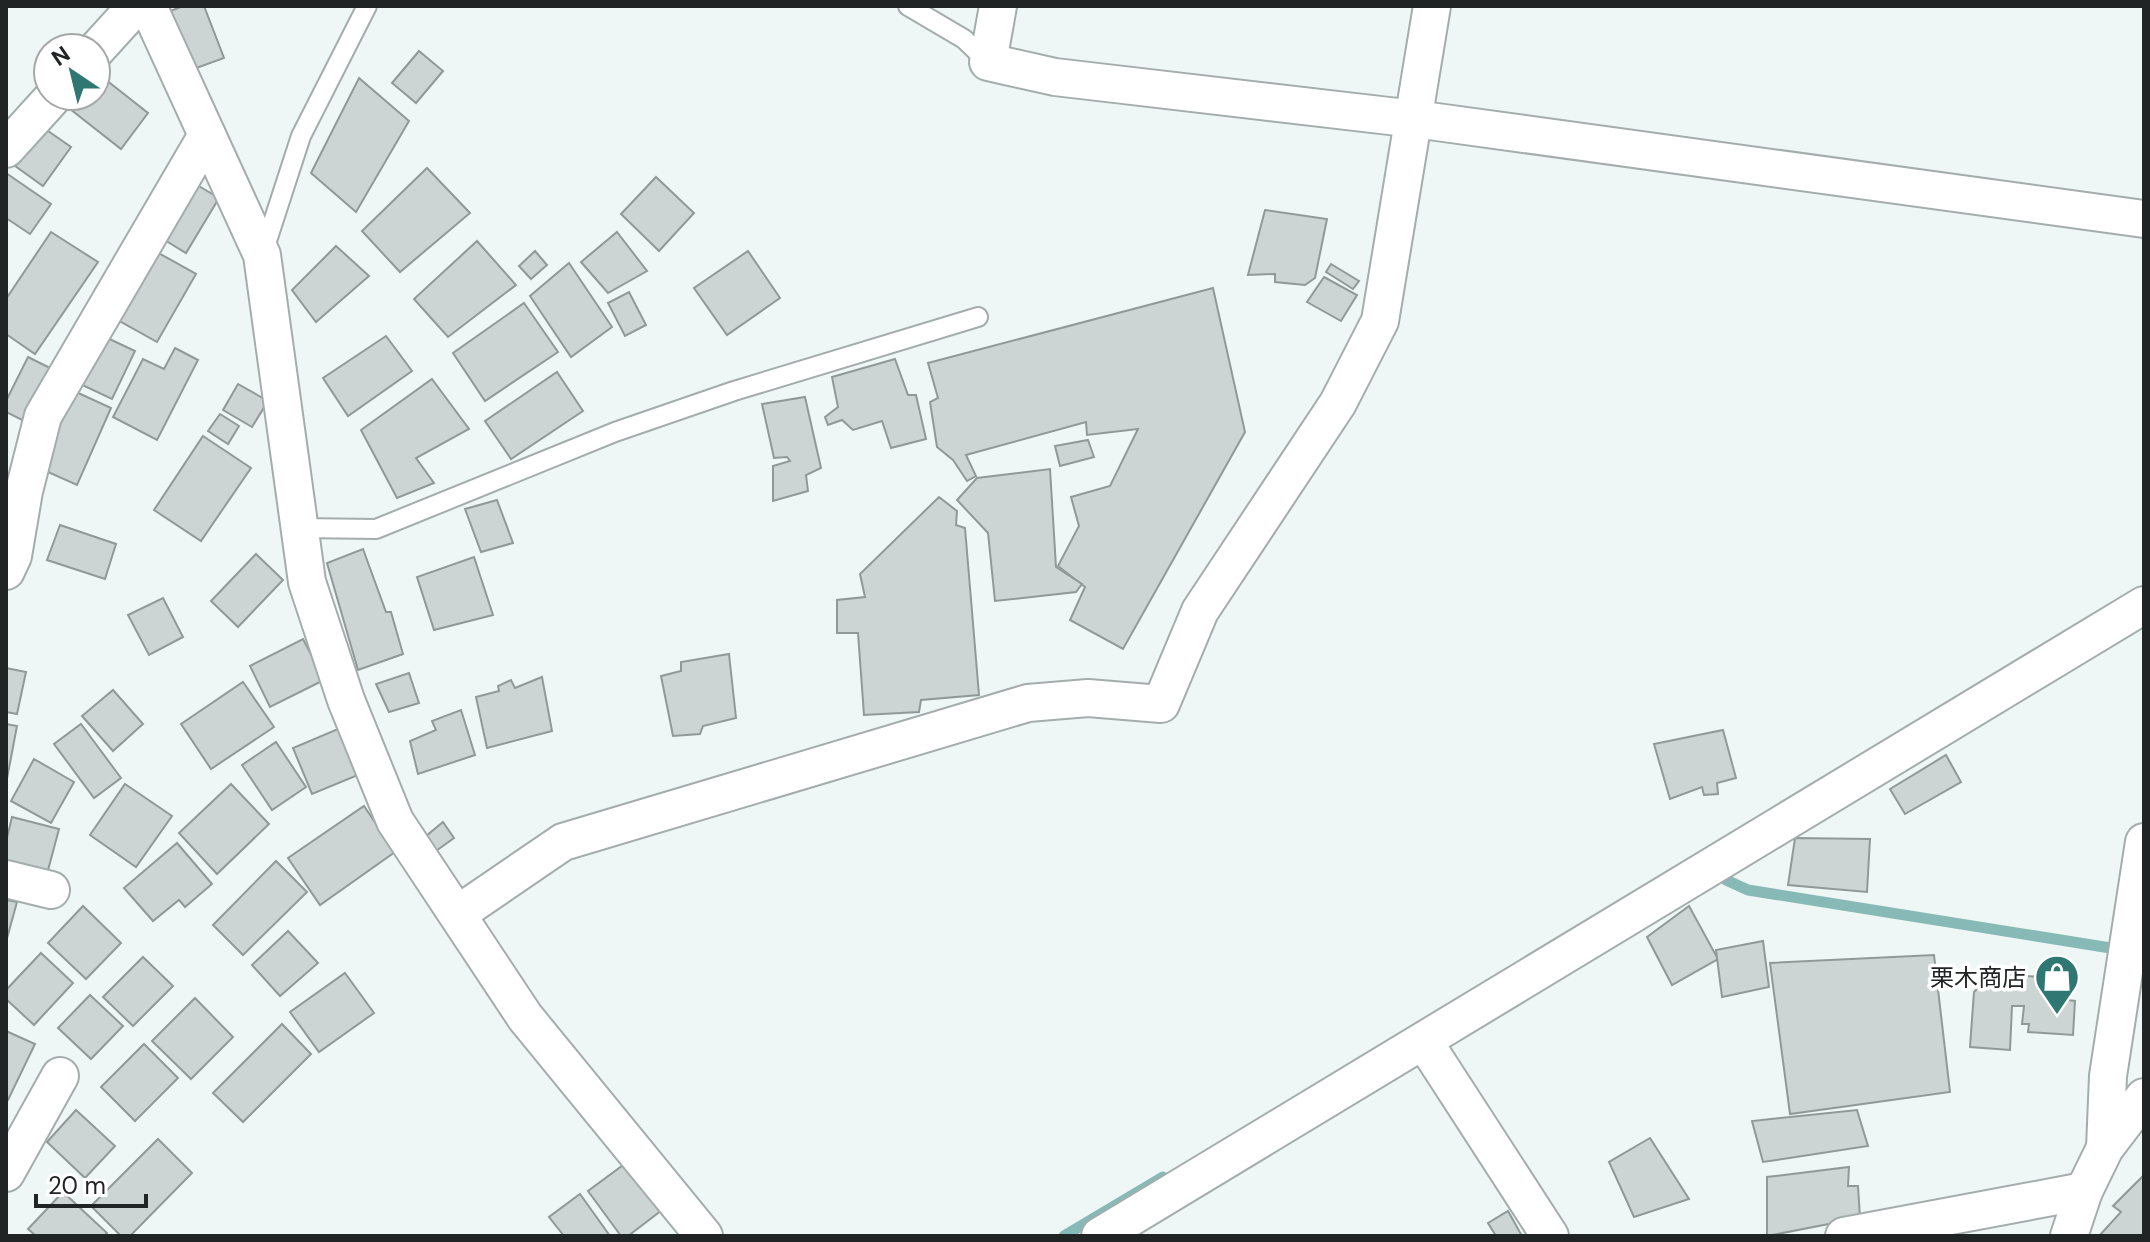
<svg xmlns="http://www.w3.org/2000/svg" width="2150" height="1242" font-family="'DM Sans','Noto Sans JP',sans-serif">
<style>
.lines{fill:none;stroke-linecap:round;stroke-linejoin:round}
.stream{stroke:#87bab6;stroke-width:11}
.building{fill:#ccd5d4;stroke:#919998;stroke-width:2}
.service-casing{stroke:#a4adac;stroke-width:22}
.minor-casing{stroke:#a4adac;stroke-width:40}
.service{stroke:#fff;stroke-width:18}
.minor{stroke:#fff;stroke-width:36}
.labels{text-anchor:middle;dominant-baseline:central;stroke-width:7;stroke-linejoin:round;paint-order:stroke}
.poi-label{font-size:24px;fill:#212424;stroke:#fff;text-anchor:end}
</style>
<rect width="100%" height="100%" fill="#eef7f6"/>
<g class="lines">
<!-- stream -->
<g class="stream">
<path d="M1726 880 1748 890 2123 950"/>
<path d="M1064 1236 1163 1177"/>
</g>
</g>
<!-- building -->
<g class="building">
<path d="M183 6H204L224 58 191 70 168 12Z"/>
<path d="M419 51 443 71 416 103 392 83Z"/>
<path d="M96 72 148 113 121 149 65 105 72 96H96Z"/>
<path d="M359 78 409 121 356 212 311 173Z"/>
<path d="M38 124 71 147 43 186 11 163Z"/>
<path d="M427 168 470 213 400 272 362 231Z"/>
<path d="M6 173 51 204 30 234 6 218Z"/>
<path d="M656 177 694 213 659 251 621 214Z"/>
<path d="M192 182 219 198 186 253 158 236Z"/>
<path d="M1265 210 1327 219 1315 278 1305 285 1275 282V274L1248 275Z"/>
<path d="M51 232 98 262 35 354 6 334V299Z"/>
<path d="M617 232 647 271 608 293 581 262Z"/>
<path d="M477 241 516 285 448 337 414 299Z"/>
<path d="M336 246 369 276 316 322 292 290Z"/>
<path d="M155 251 196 274 157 342 116 319Z"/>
<path d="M535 251 547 265 531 279 519 266Z"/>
<path d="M748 251 780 298 727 335 694 288Z"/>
<path d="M569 263 612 327 571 357 530 296Z"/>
<path d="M1331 264 1359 281 1353 289 1326 272Z"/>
<path d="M1324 277 1357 295 1341 321 1307 302Z"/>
<path d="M1213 288 1245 432 1123 649 1070 620 1085 587 1058 566 1079 526 1071 497 1110 486 1138 429 1087 435 1086 422 966 455 976 476 967 481 953 460 937 447 930 402 938 398 928 363Z"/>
<path d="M629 292 646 325 625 336 608 303Z"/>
<path d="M524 303 558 352 485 401 453 353Z"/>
<path d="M101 335 135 351 112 399 78 383Z"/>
<path d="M386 336 412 371 348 416 323 378Z"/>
<path d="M175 348 198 360 157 440 113 417 143 359 164 369Z"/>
<path d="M28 357 58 372 32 425 6 412V401Z"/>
<path d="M895 359 908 395H916L926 439 891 448 882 421 853 430 842 420 828 425 825 417 838 407 832 377Z"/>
<path d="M557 372 583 411 511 459 485 421Z"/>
<path d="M432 379 469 429 416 458 434 483 397 498 361 430Z"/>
<path d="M238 384 268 401 252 427 223 410Z"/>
<path d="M74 391 111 408 77 485 39 468Z"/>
<path d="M805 397 821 468 806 475 808 491 773 501V466L790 461 787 457 774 458 762 404Z"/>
<path d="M220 414 239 426 228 444 208 431Z"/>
<path d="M203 436 251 468 201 541 154 510Z"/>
<path d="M1088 440 1094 457 1060 466 1055 446Z"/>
<path d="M1050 469 1056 567 1082 584 1076 592 995 601 988 533 957 500 977 478Z"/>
<path d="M939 497 957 511 956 525 965 528 979 695 921 700 919 712 864 715 858 633H837V600L865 597 860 574Z"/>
<path d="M497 500 513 543 481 552 465 509Z"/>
<path d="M60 525 116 544 105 579 47 560Z"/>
<path d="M363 549 386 612H391L403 654 358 670 327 563Z"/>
<path d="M256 554 283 580 238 627 211 601Z"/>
<path d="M474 557 493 615 434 630 417 577Z"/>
<path d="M163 598 183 637 149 655 128 615Z"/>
<path d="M303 639 324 680 270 707 250 666Z"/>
<path d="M729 654 736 718 703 726 700 734 673 736 661 676 681 671V662Z"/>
<path d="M6 668 26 672 17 714 6 712Z"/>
<path d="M409 673 419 703 389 712 376 684Z"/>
<path d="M542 677 552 731 487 748 476 697 499 691 498 686 511 680 515 688Z"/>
<path d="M243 682 274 727 211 769 181 724Z"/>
<path d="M113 690 143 724 113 751 82 716Z"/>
<path d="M461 710 475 755 418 774 410 741 436 730 432 721Z"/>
<path d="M6 724 17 726 6 784Z"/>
<path d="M81 724 121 778 94 798 54 744Z"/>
<path d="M338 729 358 775 312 794 293 748Z"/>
<path d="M1723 730 1736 778 1717 783 1718 794 1704 795 1702 787 1670 799 1654 744Z"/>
<path d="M276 742 306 787 272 810 242 765Z"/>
<path d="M1946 755 1961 782 1905 814 1890 789Z"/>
<path d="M34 759 74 782 51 823 11 801Z"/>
<path d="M125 784 172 816 136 867 90 835Z"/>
<path d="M231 784 269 824 217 874 179 833Z"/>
<path d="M364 806 395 852 320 905 288 858Z"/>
<path d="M12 817 59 829 47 874 6 864V842Z"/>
<path d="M443 822 454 838 436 851 425 837Z"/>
<path d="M1795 838 1870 839 1867 892 1788 885Z"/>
<path d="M177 843 212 884 185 907 179 900 153 921 124 888Z"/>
<path d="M276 861 307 892 243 955 213 925Z"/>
<path d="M6 900 17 902 6 942Z"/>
<path d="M83 906 121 943 86 979 48 943Z"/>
<path d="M1689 906 1718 959 1672 985 1647 937Z"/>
<path d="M288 931 318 963 280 996 252 965Z"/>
<path d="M1763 941 1769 987 1722 997 1716 950Z"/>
<path d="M41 953 73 983 34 1025 6 999V990Z"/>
<path d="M1934 955 1950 1092 1790 1114 1770 963Z"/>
<path d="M143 957 173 986 133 1026 103 997Z"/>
<path d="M345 973 374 1013 319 1052 290 1012Z"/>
<path d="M1991 974 2061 978 2059 999 2075 1001 2073 1035 2028 1032 2029 1024H2022L2024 1006H2012L2010 1050 1970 1047 1974 992Z"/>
<path d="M90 995 123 1026 91 1059 58 1028Z"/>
<path d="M195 998 233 1037 191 1079 152 1041Z"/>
<path d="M282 1024 311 1054 243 1122 213 1093Z"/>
<path d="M6 1031 35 1044 8 1100 6 1099Z"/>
<path d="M144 1044 178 1078 135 1121 101 1087Z"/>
<path d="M76 1110 115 1146 85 1178 47 1142Z"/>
<path d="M1857 1110 1868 1146 1763 1162 1752 1121Z"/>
<path d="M1650 1138 1689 1199 1634 1217 1609 1162Z"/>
<path d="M158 1139 192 1173 130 1236H121L91 1206Z"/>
<path d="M626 1163 662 1210 628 1236H621L588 1191Z"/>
<path d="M1849 1167 1848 1186H1858L1860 1218 1767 1236V1177Z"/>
<path d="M2144 1175V1233L2141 1236H2099L2121 1212 2113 1206Z"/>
<path d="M63 1192 107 1233 104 1236H36L28 1229Z"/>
<path d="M580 1194 610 1236H564L549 1217Z"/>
<path d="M1508 1211 1522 1236H1496L1488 1223Z"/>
</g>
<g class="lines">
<!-- service casing -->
<g class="service-casing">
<g id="service">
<path d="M908 6 964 39 988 62"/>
<path d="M263 253 301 136 367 6"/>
<path d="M300 528 376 529 615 432 734 391 978 317"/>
</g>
</g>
<!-- minor casing -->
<g class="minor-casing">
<g id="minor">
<path d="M148 6 262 255 307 582 346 700 395 821 525 1017 704 1236"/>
<path d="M998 6 988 62 1055 77 1415 119 2144 219"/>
<path d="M96 50 136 6"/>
<path d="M6 149 54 96"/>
<path d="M6 571 13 556 24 491 43 416 207 135"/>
<path d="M6 879 51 890"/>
<path d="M459 913 563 842 1028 703 1088 698 1161 704 1200 611 1338 403 1380 321 1432 6"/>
<path d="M1425 1043 1550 1236"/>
<path d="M2105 1148 2108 1076 2144 842"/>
<path d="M6 1173 60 1076"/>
<path d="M1100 1236 2144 605"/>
<path d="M1844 1236 2084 1191"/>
<path d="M2069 1236 2084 1191 2105 1148 2144 1097"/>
</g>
</g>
<!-- service -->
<use href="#service" class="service"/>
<!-- minor -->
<use href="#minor" class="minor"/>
</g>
<!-- icons -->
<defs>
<g id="shop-pin" transform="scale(2.3)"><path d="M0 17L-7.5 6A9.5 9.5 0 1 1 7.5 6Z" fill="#2e7772" stroke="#fff"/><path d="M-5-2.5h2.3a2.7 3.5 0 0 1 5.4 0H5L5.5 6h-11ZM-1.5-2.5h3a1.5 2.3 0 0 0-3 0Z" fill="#fff"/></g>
</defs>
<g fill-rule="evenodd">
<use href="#shop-pin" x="2057" y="977"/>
</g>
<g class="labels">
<!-- poi labels -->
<g class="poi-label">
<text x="2026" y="977">栗木商店</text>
</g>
</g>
<!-- border -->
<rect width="2150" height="1242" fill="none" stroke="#212424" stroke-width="16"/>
<!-- north arrow -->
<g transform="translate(72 72) rotate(325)"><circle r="38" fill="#ffffff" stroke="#a6a7a7" stroke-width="2"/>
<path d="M0-6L14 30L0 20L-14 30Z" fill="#2e7772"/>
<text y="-12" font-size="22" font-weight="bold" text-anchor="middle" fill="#212424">N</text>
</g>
<!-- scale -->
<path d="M36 1194v12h110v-12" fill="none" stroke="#212424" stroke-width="4"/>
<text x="48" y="1194" font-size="24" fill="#212424" stroke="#ffffff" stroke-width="6" paint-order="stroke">20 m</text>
</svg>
